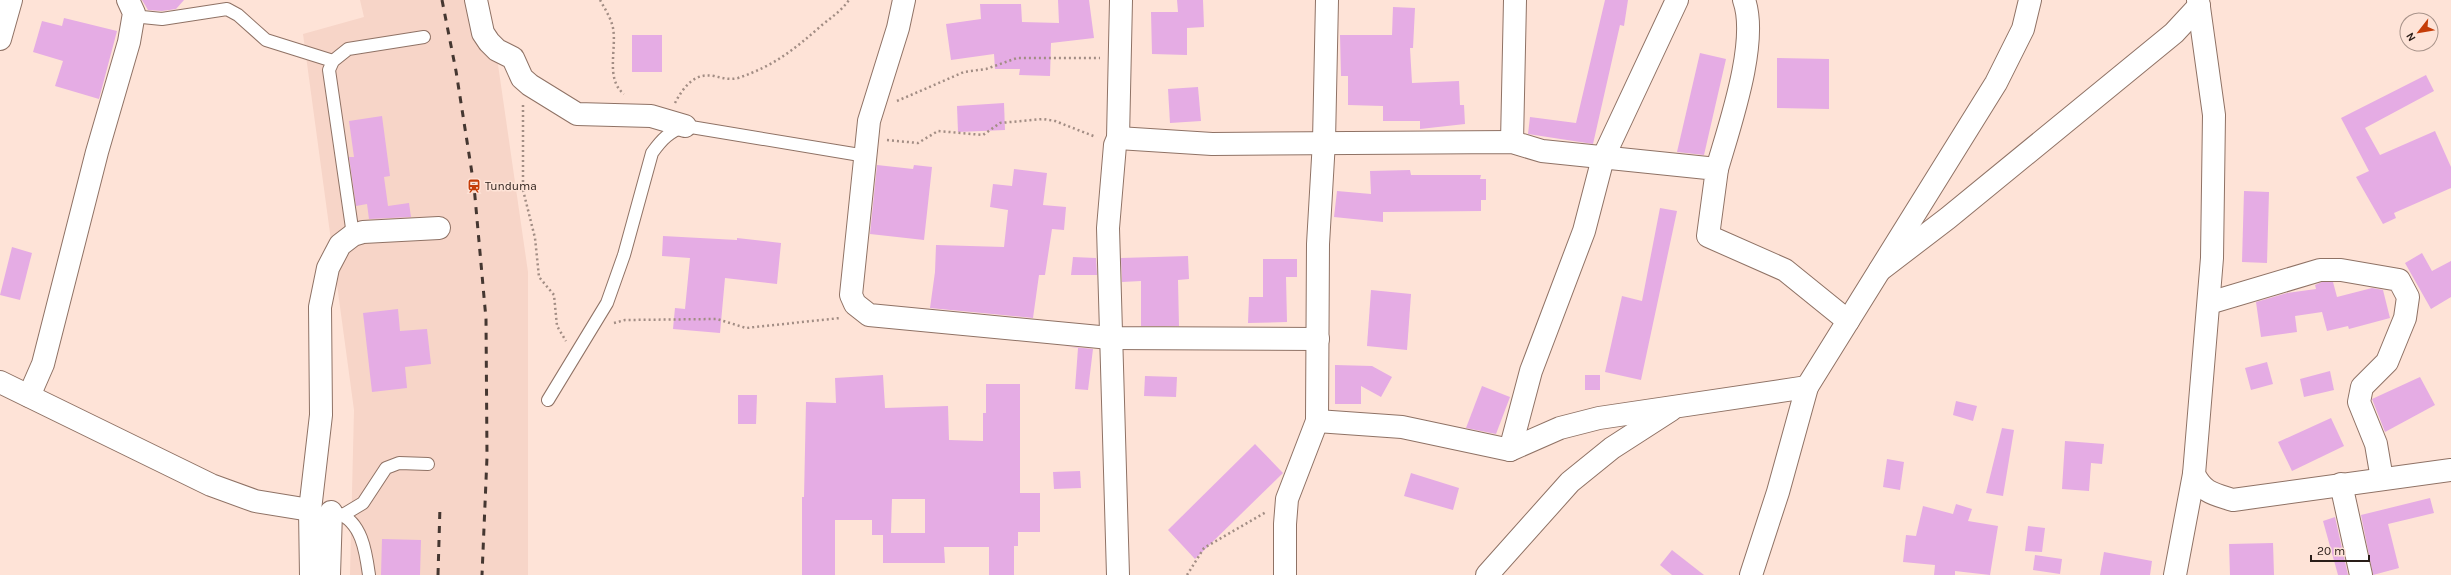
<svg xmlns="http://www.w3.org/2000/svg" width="2451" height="575" font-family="Karla,sans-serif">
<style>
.built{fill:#f7d5c8}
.building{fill:#e5ace4;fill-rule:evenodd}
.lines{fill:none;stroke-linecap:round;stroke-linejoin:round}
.service-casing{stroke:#8f7265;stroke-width:14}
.minor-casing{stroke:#8f7265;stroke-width:24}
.primary-casing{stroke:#8f7265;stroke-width:24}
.path{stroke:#a28d84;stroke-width:2.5;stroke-dasharray:2 3;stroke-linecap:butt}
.service{stroke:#fff;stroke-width:12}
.minor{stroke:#fff;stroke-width:22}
.primary{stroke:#fff;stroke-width:22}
.rail{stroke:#453731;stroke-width:3;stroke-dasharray:7 7;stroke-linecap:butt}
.labels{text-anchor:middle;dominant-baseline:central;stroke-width:3;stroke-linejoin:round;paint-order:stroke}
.poi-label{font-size:12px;fill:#291d18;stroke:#fee3d7;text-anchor:start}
</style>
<rect width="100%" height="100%" fill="#fee3d7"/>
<!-- built -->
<path class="built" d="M360 0H485L493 30 528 272V575H350L354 410 303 34 364 17Z"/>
<!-- building -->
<g class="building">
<path d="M142 0H184L176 9 162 11 148 10Z"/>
<path d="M1058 0H1089L1094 38 1051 43 1050 76 1019 75 1020 69H995L994 54 951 60 946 24 981 19 980 4H1021L1022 22 1059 23Z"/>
<path d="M1177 0H1203L1204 27 1187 28V55L1152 54 1151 12H1178Z"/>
<path d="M1605 0H1628L1624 26 1620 25 1593 144 1528 134 1530 117 1576 123Z"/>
<path d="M1393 7 1415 8 1413 48H1410L1412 83 1459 81 1460 105H1464L1465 124 1420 129V121H1383V106L1348 105V76H1341L1340 35H1392Z"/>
<path d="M64 18 117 31 99 99 55 86 63 61 33 52 42 21 62 26Z"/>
<rect x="632" y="35" width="30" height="37"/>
<path d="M1700 53 1726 59 1704 155 1677 152Z"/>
<path d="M1777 58 1829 59V109L1777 108Z"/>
<path d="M2426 75 2434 91 2365 128 2380 155 2435 131 2451 167V188L2394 213 2396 218 2383 224 2356 177 2369 171 2341 118Z"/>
<path d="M1198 87 1201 121 1170 123 1168 89Z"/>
<path d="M1004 103 1005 130 958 132 957 106Z"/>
<path d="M382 116 390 176 384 177 388 206 409 203 411 217 369 219 367 204 356 206 349 157H354L349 121Z"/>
<path d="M877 165 913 169 914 165 932 167 924 240 870 234Z"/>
<path d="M1014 169 1047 173 1043 205 1066 207 1064 230 1052 229 1045 275H1039L1033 318 930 308 935 272 936 245 1004 247 1008 210 990 207 993 184 1012 186Z"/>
<path d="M1410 170 1411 175H1481L1480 179H1486V200H1481V211L1383 212V222L1334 217 1337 191 1371 194 1370 171Z"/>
<path d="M2244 191 2269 192 2267 263 2242 262Z"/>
<path d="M1660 208 1677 211 1641 380 1605 372 1622 296 1642 301Z"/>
<path d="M663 236 737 240V238L781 243 777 284 725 278 720 333 673 329 675 308 685 309 690 258 662 256Z"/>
<path d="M12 247 32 253 20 300 0 295Z"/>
<path d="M2422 253 2432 271 2451 261V297L2431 309 2405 263Z"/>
<path d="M1188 256 1189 279 1178 280 1179 326H1141V281L1122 282 1121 258Z"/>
<path d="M1073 257 1096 258 1097 275H1071Z"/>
<path d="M1263 259H1297V277H1286L1287 322 1248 323 1249 297H1263Z"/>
<path d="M2322 282H2333L2337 297 2372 288 2383 290 2390 318 2349 329 2348 326 2327 331 2322 312 2295 316 2297 332 2261 337 2256 302 2287 293 2316 289 2315 285Z"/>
<path d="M1371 290 1411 294 1407 350 1367 346Z"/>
<path d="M398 309 400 331 427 329 431 364 405 367 407 388 372 392 363 313Z"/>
<path d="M1064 346 1093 349 1088 390 1075 389 1078 348Z"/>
<path d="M2267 362 2273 384 2251 390 2245 368Z"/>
<path d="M1335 365 1372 366 1392 377 1381 397 1361 386V404H1335Z"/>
<path d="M2330 371 2334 390 2304 397 2300 379Z"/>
<path d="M883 375 885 408 948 406 949 440 983 441V413H986V384H1020V493H1040V532H1018V546H1014V575H989V547H944L945 563H883V535H872V520H835V575H802V497H804L806 402 836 403 835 378ZM892 499H925V533H891Z"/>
<rect x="1585" y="375" width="15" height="15"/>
<path d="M1145 376 1177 377 1176 397 1144 396Z"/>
<path d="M2420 377 2435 405 2385 432 2372 399Z"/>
<path d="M1482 386 1510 397 1496 434 1466 428Z"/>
<path d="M738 395H757L756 424H738Z"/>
<path d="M1956 401 1977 406 1973 421 1953 415Z"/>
<path d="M2331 418 2344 446 2292 471 2278 442Z"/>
<path d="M2002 428 2014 430 2003 496 1986 493Z"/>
<path d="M2065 441 2104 444 2102 464 2091 463 2089 491 2062 489Z"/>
<path d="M1255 444 1283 473 1195 559 1168 530Z"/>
<path d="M1887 459 1904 462 1900 490 1883 487Z"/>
<path d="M1080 471 1081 488 1054 489 1053 472Z"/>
<path d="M1411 473 1459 488 1453 510 1404 496Z"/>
<path d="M2430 498 2434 513 2388 524 2399 568 2373 575 2361 515Z"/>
<path d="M1956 504 1972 509 1968 521 1998 526 1990 575 1955 571V575H1934L1935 565 1903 562 1906 535 1916 536 1923 506 1953 514Z"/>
<path d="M2335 517 2348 575H2338L2323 521Z"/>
<path d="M2028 526 2045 528 2042 552 2025 551Z"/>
<path d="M382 539 421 540 420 575H381Z"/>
<path d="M2273 543 2274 575H2230L2229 544Z"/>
<path d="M1672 550 1704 575H1672L1660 565Z"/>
<path d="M2104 552 2152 561 2150 575H2100Z"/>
<path d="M2035 555 2062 559 2060 574 2033 570Z"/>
</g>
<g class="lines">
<!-- service casing -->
<g class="service-casing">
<g id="service">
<path d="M134 13 142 17 162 19 227 9 238 15 266 40 333 61"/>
<path d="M353 235 329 70 333 61 348 49 424 37"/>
<path d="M548 400 607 303 624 255 652 153C662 139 669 132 685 126L866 156"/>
<path d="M337 513C362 521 366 553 369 575"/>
<path d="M343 515 363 503 386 468 399 463 428 464"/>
</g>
</g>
<!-- minor casing -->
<g class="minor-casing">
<g id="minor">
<path d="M476 0 483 33 489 42 497 50 513 58 522 78 530 85 577 114 651 116 685 126"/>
<path d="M904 0 898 28 869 121 851 295 855 304 869 315 1110 338 1318 339"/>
<path d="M2198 0 2214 115 2212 258 2194 474C2203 493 2214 494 2233 500L2451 470"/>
<path d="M0 39 11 0"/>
<path d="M1118 138 1212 144 1512 142 1542 151 1717 169 1708 236 1785 270 1848 321"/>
<path d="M1512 142 1515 0"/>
<path d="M1717 169C1729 127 1759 42 1744 0"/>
<path d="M1880 270 1948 218 2174 33 2199 6"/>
<path d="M2209 303 2320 270H2341L2399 280 2408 297 2405 318 2387 362 2362 387 2359 402 2376 444 2382 479"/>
<path d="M0 382 211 485 255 501 310 510"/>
<path d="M29 396 43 364 97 152 129 42 134 13 128 0"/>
<path d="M1317 421 1402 427 1510 450 1560 428 1599 418 1807 387"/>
<path d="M1510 450 1531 371 1584 231 1603 158 1677 0"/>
<path d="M2341 484 2361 575"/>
<path d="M311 575 310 510 321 415 320 307 328 268 340 245 353 235 363 232 439 228"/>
<path d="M329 575 331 512"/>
<path d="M1118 575 1108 228 1115 145 1118 138 1121 0"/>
<path d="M1285 575V524L1287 499 1317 421 1318 244 1324 141 1327 0"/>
<path d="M1487 575 1570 482 1612 448 1671 410"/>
<path d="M2175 575 2194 474"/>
</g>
</g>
<!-- primary casing -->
<g class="primary-casing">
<path id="primary" d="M1751 575 1778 492 1807 387 1996 83 2023 29 2030 0"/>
</g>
<!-- path -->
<g class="path">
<path d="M600 0C605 9 611 18 613 28 617 49 605 79 624 94"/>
<path d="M897 101 964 72 986 69 1017 58H1100"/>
<path d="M675 103C683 88 694 72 714 76 722 78 730 80 738 78 774 66 795 49 822 25 832 17 842 10 849 0"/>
<path d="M523 105V190L535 238 539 277 554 295 557 326 566 341"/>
<path d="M887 140 918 143 938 131 983 135 1000 123 1043 119 1055 121 1096 137"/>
<path d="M614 323 625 320 717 319 746 328 840 318"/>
<path d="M1187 575 1204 548 1266 512"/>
</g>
<!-- service -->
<use href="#service" class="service"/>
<!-- minor -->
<use href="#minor" class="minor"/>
<!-- primary -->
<use href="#primary" class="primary"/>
<!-- rail -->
<g class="rail">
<path d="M442 0 456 71 474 186 486 319 487 457 482 575"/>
<path d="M438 575 440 506"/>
</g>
</g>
<!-- icons -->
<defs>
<g id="station-bare" transform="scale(1.08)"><path d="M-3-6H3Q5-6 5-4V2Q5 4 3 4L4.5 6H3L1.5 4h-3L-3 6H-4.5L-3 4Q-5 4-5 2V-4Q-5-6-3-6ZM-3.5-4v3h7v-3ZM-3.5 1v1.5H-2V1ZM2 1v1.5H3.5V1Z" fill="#c53d08" stroke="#fee3d7" stroke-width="2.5" paint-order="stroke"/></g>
</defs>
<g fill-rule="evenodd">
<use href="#station-bare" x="474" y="186"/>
</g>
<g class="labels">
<!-- poi labels -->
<g class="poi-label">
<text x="485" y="186">Tunduma</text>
</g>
</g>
<!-- north arrow -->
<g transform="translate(2419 32) rotate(239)"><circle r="19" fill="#fee3d7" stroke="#a9948b"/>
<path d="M0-3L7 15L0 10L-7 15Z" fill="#c53d08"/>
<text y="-6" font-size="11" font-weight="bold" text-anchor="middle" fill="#291d18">N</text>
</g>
<!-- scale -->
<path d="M2311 555v6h58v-6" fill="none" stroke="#291d18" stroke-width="2"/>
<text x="2317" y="555" font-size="12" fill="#291d18" stroke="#fee3d7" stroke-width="3" paint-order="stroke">20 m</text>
</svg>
